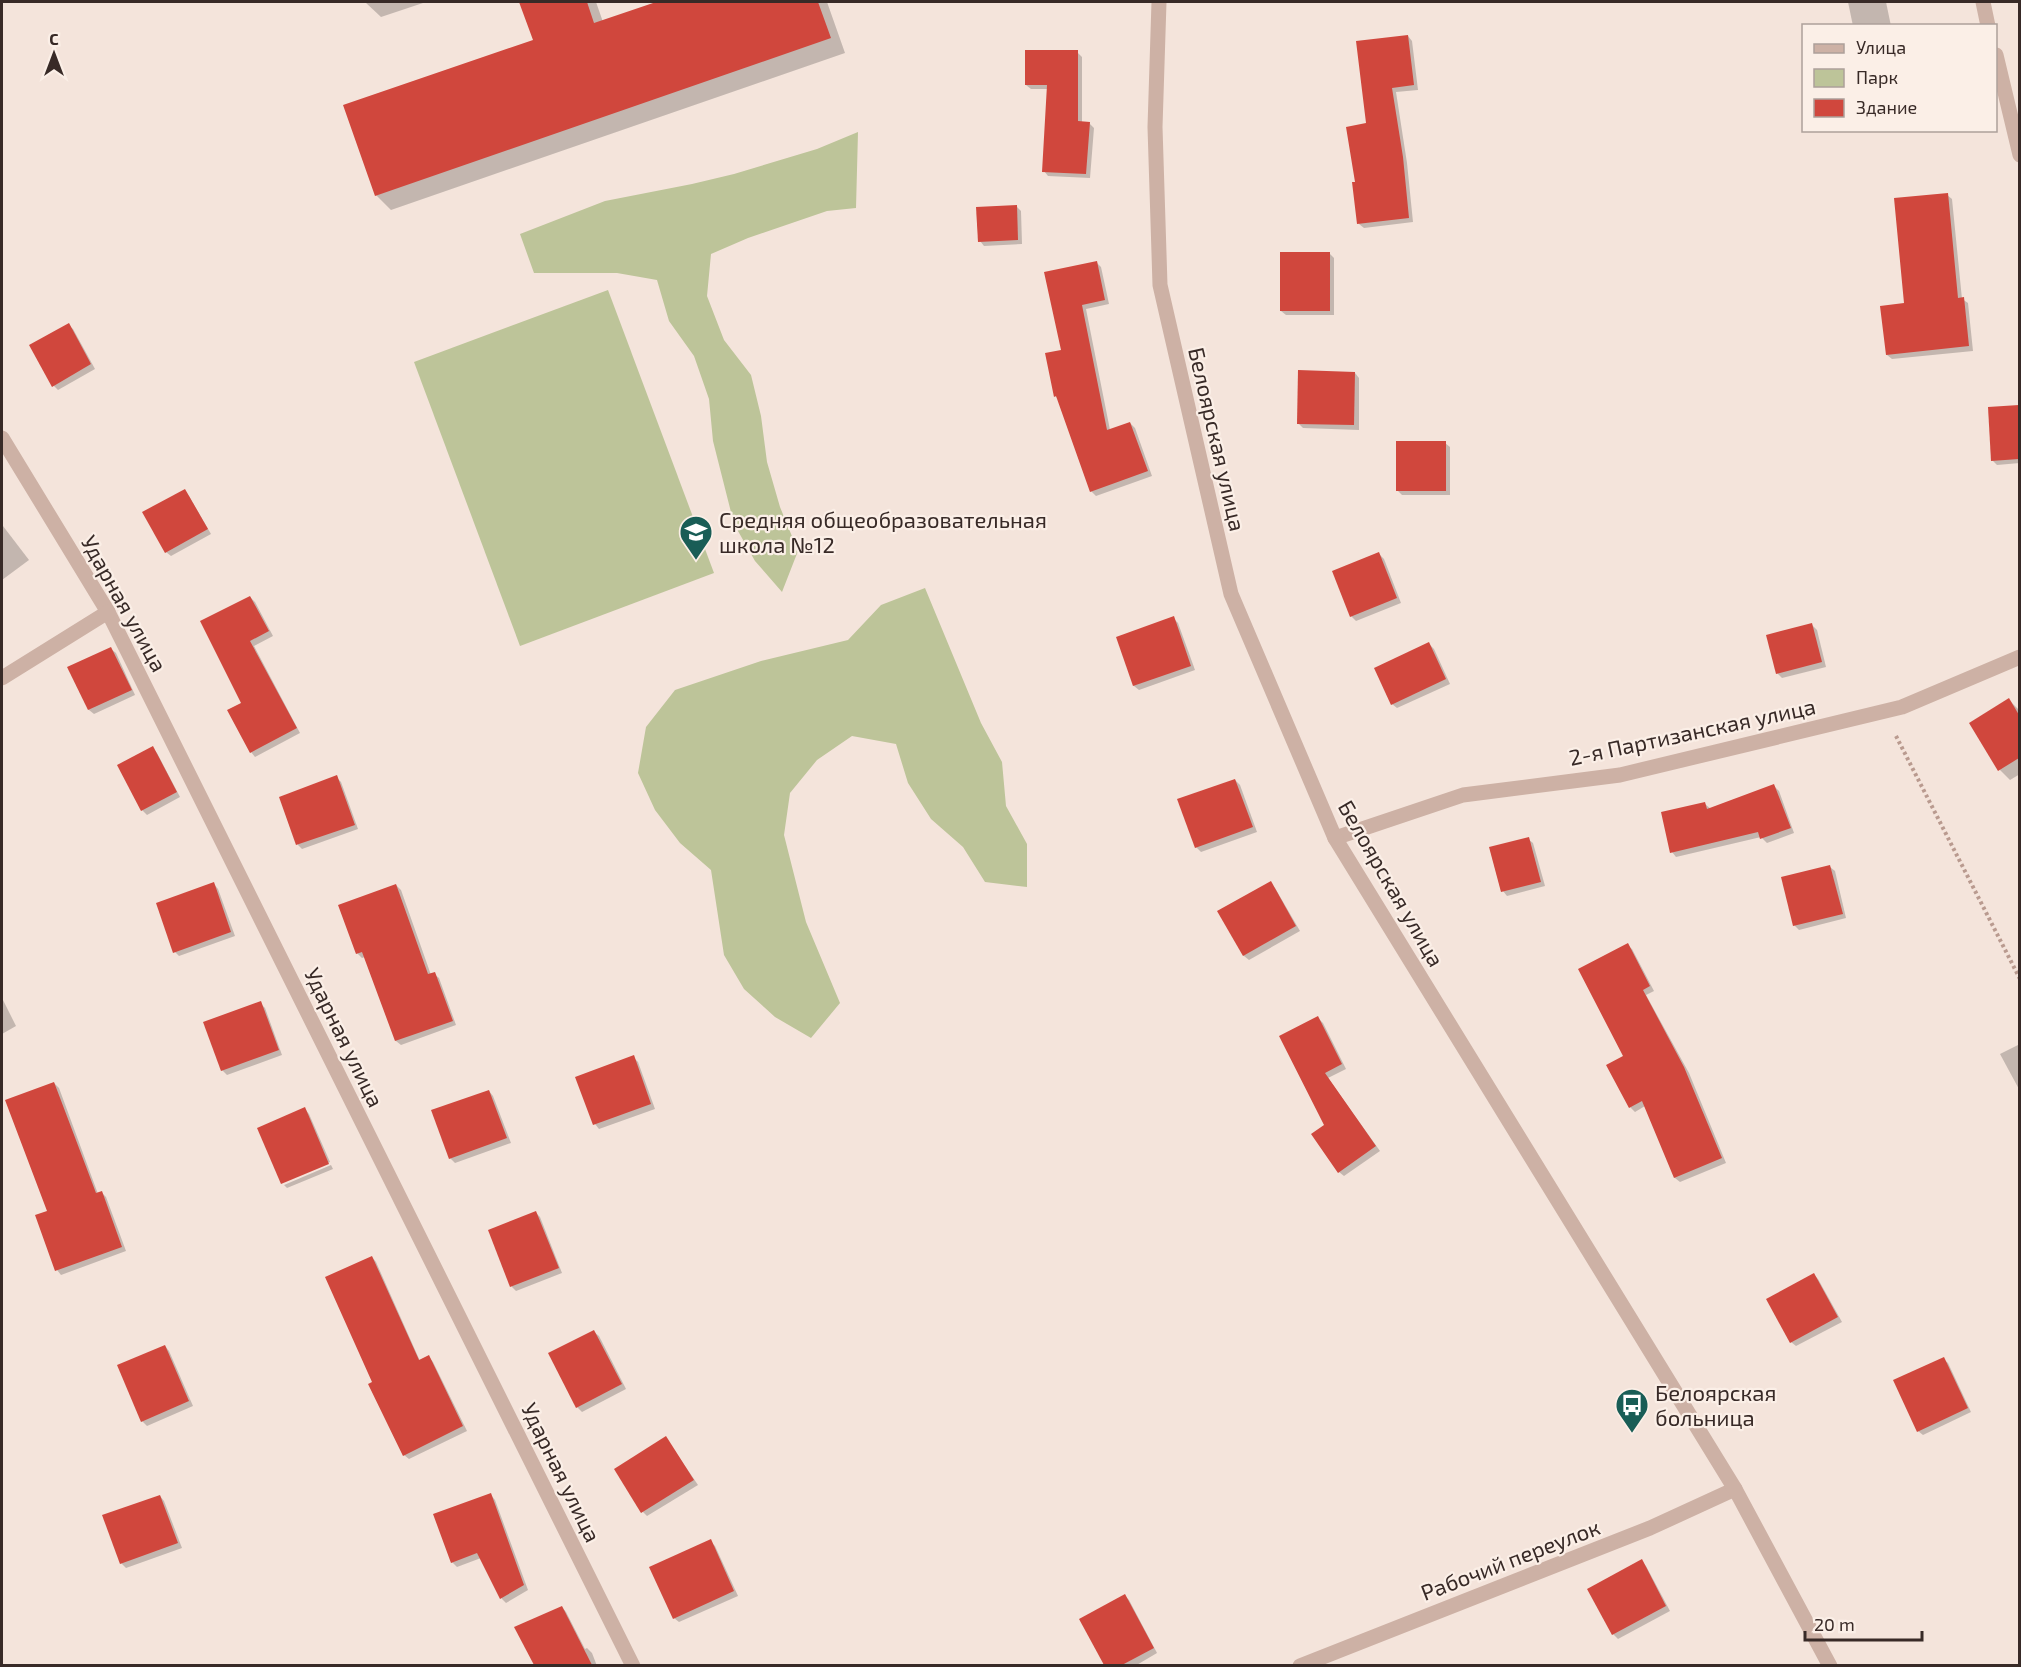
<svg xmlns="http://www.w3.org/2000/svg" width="2021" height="1667" font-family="'Exo 2',sans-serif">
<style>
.green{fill:#bdc499}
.shadow{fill:#0003}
.building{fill:#d0473d}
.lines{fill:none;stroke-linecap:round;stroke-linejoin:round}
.path{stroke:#b99a8f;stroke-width:4;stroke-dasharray:3 3;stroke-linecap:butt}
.minor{stroke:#cdb1a5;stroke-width:15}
.tertiary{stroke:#cdb1a5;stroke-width:15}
.labels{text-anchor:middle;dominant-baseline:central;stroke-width:4.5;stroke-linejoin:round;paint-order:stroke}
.street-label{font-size:22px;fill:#382a27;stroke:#fbefe7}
.poi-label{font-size:22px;fill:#382a27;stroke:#fbefe7;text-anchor:start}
</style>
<rect width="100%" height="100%" fill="#f4e4db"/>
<!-- green -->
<g class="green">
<path d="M858 132 856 208 827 211 748 238 711 254 707 296 724 340 751 375 761 416 767 462 780 507 798 551 782 592 755 561 734 524 713 441 709 399 694 356 669 321 657 280 617 273H534L520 234 605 201 692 184 734 174 817 149Z"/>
<path d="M608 290 714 573 520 646 414 362Z"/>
<path d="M925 588 981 723 1002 762 1006 806 1027 844V887L985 882 963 847 931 819 908 783 896 744 852 736 817 760 790 793 784 835 806 922 840 1003 811 1038 775 1017 744 989 724 955 711 870 680 843 655 810 638 773 646 727 675 690 761 661 848 640 881 605Z"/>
</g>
<!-- shadow -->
<g class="shadow">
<path d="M365 2H426L381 17Z"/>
<path d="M521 2H596L603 22 661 2H827L845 53 391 210 376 195 535 41Z"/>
<path d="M1848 2H1886L1891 26H1853Z"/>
<path d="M1408 36 1412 41 1418 90 1396 92 1407 163 1413 222 1364 228 1359 224 1357 183 1368 125Z"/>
<path d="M1077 52 1082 57V123H1089L1094 128 1090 178 1048 176 1044 171 1048 89H1031L1026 85Z"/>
<path d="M1947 195 1952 199 1962 299 1968 303 1973 351 1892 359 1887 355Z"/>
<path d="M1016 206 1021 211 1022 244 984 246 980 241Z"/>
<path d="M1330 254 1334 258V315H1286L1281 311Z"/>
<path d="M1096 262 1101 267 1109 304 1086 309 1110 430 1130 423 1135 428 1152 476 1096 496 1091 491 1059 399 1055 396 1062 351Z"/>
<path d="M68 325 73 329 95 369 58 390 54 386Z"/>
<path d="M1355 373 1359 378V430L1303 428 1299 424Z"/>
<path d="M2020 407V463L1997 465 1992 460 1990 408Z"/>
<path d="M1445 443 1450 447V495H1402L1397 490Z"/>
<path d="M185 491 189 496 211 534 171 556 166 552Z"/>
<path d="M3 526 29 560 2 580V527Z"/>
<path d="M1379 554 1384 559 1401 603 1356 621 1351 616Z"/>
<path d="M250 597 255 602 273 636 254 646 300 733 255 757 251 752 243 703Z"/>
<path d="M1173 618 1178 623 1195 670 1139 690 1134 686 1118 638Z"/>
<path d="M1812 625 1817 630 1826 667 1782 678 1777 673Z"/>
<path d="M1429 644 1434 649 1450 684 1397 708 1392 704Z"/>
<path d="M111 649 116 653 135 695 94 714 89 710 69 668Z"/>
<path d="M2009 700 2020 711V774L2010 780 2000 770Z"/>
<path d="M152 748 157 753 180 797 147 815 142 810 119 766Z"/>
<path d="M336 777 341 782 358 829 302 849 298 845 281 798Z"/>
<path d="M1235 780 1240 785 1257 832 1201 852 1196 847Z"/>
<path d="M1774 786 1779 791 1794 833 1767 843 1761 837 1676 857 1672 852 1705 804 1711 809Z"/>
<path d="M1528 839 1533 843 1545 886 1507 896 1503 891Z"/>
<path d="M1830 867 1835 871 1846 918 1799 930 1794 925Z"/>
<path d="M1270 883 1275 888 1300 931 1249 960 1244 956 1219 912Z"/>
<path d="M214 884 218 889 235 936 179 956 175 952Z"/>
<path d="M396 885 401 890 431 975 434 974 439 978 456 1025 401 1045 396 1041 365 957 362 958 357 953Z"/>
<path d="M1627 945 1632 949 1654 991 1646 995 1689 1073 1726 1163 1680 1182 1675 1178 1645 1106 1635 1112 1630 1107 1625 1057Z"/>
<path d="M2 998 16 1026 2 1034Z"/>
<path d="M260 1003 265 1008 282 1055 227 1075 222 1070Z"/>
<path d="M1318 1018 1323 1023 1346 1069 1328 1078 1380 1151 1344 1176 1339 1172 1326 1126Z"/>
<path d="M2020 1044V1091L2000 1054Z"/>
<path d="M633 1057 638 1062 655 1109 599 1129 595 1124Z"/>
<path d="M54 1083 59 1088 98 1194 102 1193 106 1197 126 1251 61 1275 57 1270 49 1211Z"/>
<path d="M489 1091 493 1096 511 1143 455 1163 450 1158Z"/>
<path d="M305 1109 309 1114 330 1162 282 1182Z"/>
<path d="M331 1165 333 1169 287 1188 284 1185Z"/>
<path d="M536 1213 540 1217 562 1273 516 1291 512 1287 489 1231Z"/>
<path d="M372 1257 376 1262 420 1361 429 1357 433 1362 467 1431 409 1459 404 1455 374 1383Z"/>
<path d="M1813 1274 1818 1279 1842 1322 1796 1346 1791 1342Z"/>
<path d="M594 1332 599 1336 626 1389 582 1412 577 1407 550 1354Z"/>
<path d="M165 1346 169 1351 193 1406 147 1426 142 1421Z"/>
<path d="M1943 1359 1948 1363 1971 1412 1923 1435 1918 1431Z"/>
<path d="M666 1438 698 1485 647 1516 643 1512Z"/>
<path d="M491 1495 495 1500 528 1590 506 1603 502 1599 481 1558 457 1567 452 1562Z"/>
<path d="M160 1496 164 1501 182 1548 126 1568 121 1563Z"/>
<path d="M710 1541 715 1546 738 1596 679 1622 674 1618Z"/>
<path d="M1641 1561 1646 1566 1670 1611 1618 1639 1613 1634Z"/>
<path d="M1125 1596 1129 1600 1157 1653 1135 1666H1105L1081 1619Z"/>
<path d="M562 1607 566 1612 585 1649 587 1648 592 1653 597 1666H535L516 1628Z"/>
</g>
<!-- building -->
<g class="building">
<path d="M519 2H587L594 23 656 2H818L831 38 375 196 343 105 533 40Z"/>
<path d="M1408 35 1414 85 1392 88 1403 157 1409 218 1357 224 1352 182H1355L1346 127 1366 123 1356 41Z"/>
<path d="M1025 50H1078V121L1090 122 1086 174 1042 172 1047 85H1025Z"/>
<path d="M1948 193 1958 298 1964 297 1969 346 1886 355 1880 306 1904 303 1894 198Z"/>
<path d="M1017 205 1018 240 978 242 976 207Z"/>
<rect x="1280" y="252" width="50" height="59"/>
<path d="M1097 261 1105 300 1082 305 1107 430 1130 422 1148 471 1090 492 1056 396 1054 397 1045 353 1061 350 1044 272Z"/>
<path d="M69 323 91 364 52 387 29 345Z"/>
<path d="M1298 370 1355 372 1354 425 1297 424Z"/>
<path d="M2019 405V459L1991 461 1988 407Z"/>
<rect x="1396" y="441" width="50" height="50"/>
<path d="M185 489 208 529 165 553 142 512Z"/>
<path d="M1379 552 1397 598 1350 617 1332 571Z"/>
<path d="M250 596 269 631 250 641 297 728 250 753 227 710 241 703 200 621Z"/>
<path d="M1174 616 1191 666 1133 686 1116 637Z"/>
<path d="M1812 623 1822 662 1776 674 1766 635Z"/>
<path d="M1429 642 1446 679 1391 705 1374 668Z"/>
<path d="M111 647 132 690 88 710 67 667Z"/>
<path d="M2009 698 2019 715V758L1998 771 1969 723Z"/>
<path d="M153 746 177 792 141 811 117 765Z"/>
<path d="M337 775 355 825 296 845 279 797Z"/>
<path d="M1235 779 1253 827 1195 848 1177 799Z"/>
<path d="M1774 784 1791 828 1760 839 1758 832 1670 853 1661 812 1705 802 1707 809Z"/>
<path d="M1529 837 1541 882 1501 892 1489 847Z"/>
<path d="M1830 865 1843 914 1793 926 1781 877Z"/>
<path d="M1271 881 1296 926 1243 956 1217 911Z"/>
<path d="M214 882 231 932 173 953 156 903Z"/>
<path d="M396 884 428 974 435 972 453 1021 395 1041 362 952 356 954 338 905Z"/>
<path d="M1628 943 1650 986 1643 990 1684 1067 1722 1158 1674 1178 1642 1101 1629 1108 1606 1065 1623 1056 1578 969Z"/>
<path d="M261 1001 279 1050 221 1071 203 1022Z"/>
<path d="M1318 1016 1342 1064 1325 1073 1376 1146 1338 1173 1311 1134 1324 1125 1279 1036Z"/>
<path d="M634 1055 651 1104 593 1125 575 1077Z"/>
<path d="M54 1082 96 1193 102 1191 122 1247 55 1271 35 1215 47 1211 5 1100Z"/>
<path d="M489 1090 507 1138 449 1159 431 1110Z"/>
<path d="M305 1107 329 1164 281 1184 257 1128Z"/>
<path d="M536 1211 559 1268 510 1287 488 1230Z"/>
<path d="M372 1256 419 1360 429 1355 463 1426 403 1456 368 1384 372 1382 325 1277Z"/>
<path d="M1814 1273 1838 1317 1790 1343 1766 1299Z"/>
<path d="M594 1330 622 1384 576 1408 548 1353Z"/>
<path d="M165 1345 189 1401 141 1422 117 1365Z"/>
<path d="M1944 1357 1968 1408 1917 1432 1893 1380Z"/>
<path d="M666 1436 694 1480 641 1513 614 1469Z"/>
<path d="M491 1493 524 1585 500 1599 477 1553 451 1563 433 1514Z"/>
<path d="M160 1495 178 1543 120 1564 102 1515Z"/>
<path d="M711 1539 734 1591 673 1619 649 1567Z"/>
<path d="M1642 1559 1666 1606 1612 1635 1587 1589Z"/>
<path d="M1125 1594 1154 1648 1122 1665H1104L1079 1619Z"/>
<path d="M562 1606 592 1665H534L514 1627Z"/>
</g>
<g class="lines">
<!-- path -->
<path class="path" d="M1896 736 2020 979"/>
<!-- minor -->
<g class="minor">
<path d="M1983 2 1988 26"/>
<path d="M1996 55 2020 155"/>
<path d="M2 438 108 612 633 1666"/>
<path d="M2 678 108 612"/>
<path d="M1335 838 1463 795 1620 775 1902 707 2020 657"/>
<path d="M1300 1666 1650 1528 1735 1489"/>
</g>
<!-- tertiary -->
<path class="tertiary" d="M1159 2 1155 127 1160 285 1231 594 1335 838 1735 1489 1830 1666"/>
</g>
<!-- icons -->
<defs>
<g id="school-pin" transform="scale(1.725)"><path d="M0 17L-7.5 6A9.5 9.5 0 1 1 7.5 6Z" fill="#195d56" stroke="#fbefe7"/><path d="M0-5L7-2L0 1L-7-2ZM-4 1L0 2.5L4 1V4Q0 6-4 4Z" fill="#fff"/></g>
<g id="bus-pin" transform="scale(1.725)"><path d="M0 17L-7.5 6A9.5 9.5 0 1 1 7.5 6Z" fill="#195d56" stroke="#fbefe7"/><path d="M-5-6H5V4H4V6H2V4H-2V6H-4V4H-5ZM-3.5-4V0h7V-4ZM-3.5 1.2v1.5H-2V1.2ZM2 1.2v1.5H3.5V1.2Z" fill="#fff"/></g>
</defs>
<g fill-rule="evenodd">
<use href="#school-pin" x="696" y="532"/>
<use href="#bus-pin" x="1632" y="1405"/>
</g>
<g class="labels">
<!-- street labels -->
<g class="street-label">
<text transform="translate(1218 439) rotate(77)">Белоярская улица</text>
<text transform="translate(125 603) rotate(61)">Ударная улица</text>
<text transform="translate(1692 731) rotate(-12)">2-я Партизанская улица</text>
<text transform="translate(1392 883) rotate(60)">Белоярская улица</text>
<text transform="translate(345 1037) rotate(64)">Ударная улица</text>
<text transform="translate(562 1472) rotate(64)">Ударная улица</text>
<text transform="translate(1510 1559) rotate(-21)">Рабочий переулок</text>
</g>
<!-- poi labels -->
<g class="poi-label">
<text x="719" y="519">Средняя общеобразовательная<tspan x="719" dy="25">школа №12</tspan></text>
<text x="1655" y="1392">Белоярская<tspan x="1655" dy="25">больница</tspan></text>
</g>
</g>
<!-- border -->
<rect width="2021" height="1667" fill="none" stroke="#382a27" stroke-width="6"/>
<!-- legend -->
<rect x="1802" y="24" width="195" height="108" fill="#fbefe7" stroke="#ada09a" stroke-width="1.5"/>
<rect x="1814" y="44" width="30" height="9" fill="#cdb1a5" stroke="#ada09a" stroke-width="1.5"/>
<text x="1856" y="54" font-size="18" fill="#382a27">Улица</text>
<rect x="1814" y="69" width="30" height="18" fill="#bdc499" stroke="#ada09a" stroke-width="1.5"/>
<text x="1856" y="84" font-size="18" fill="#382a27">Парк</text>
<rect x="1814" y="99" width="30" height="18" fill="#d0473d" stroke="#ada09a" stroke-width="1.5"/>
<text x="1856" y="114" font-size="18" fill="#382a27">Здание</text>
<!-- north arrow -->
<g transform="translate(54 54)" stroke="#fbefe7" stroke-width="4.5" paint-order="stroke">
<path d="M0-4.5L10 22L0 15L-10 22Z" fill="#382a27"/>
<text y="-9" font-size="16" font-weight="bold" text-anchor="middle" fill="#382a27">С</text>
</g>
<!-- scale -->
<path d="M1805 1631v9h117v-9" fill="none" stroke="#382a27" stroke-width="3"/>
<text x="1814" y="1631" font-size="18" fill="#382a27" stroke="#fbefe7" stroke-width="4.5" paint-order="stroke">20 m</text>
</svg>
